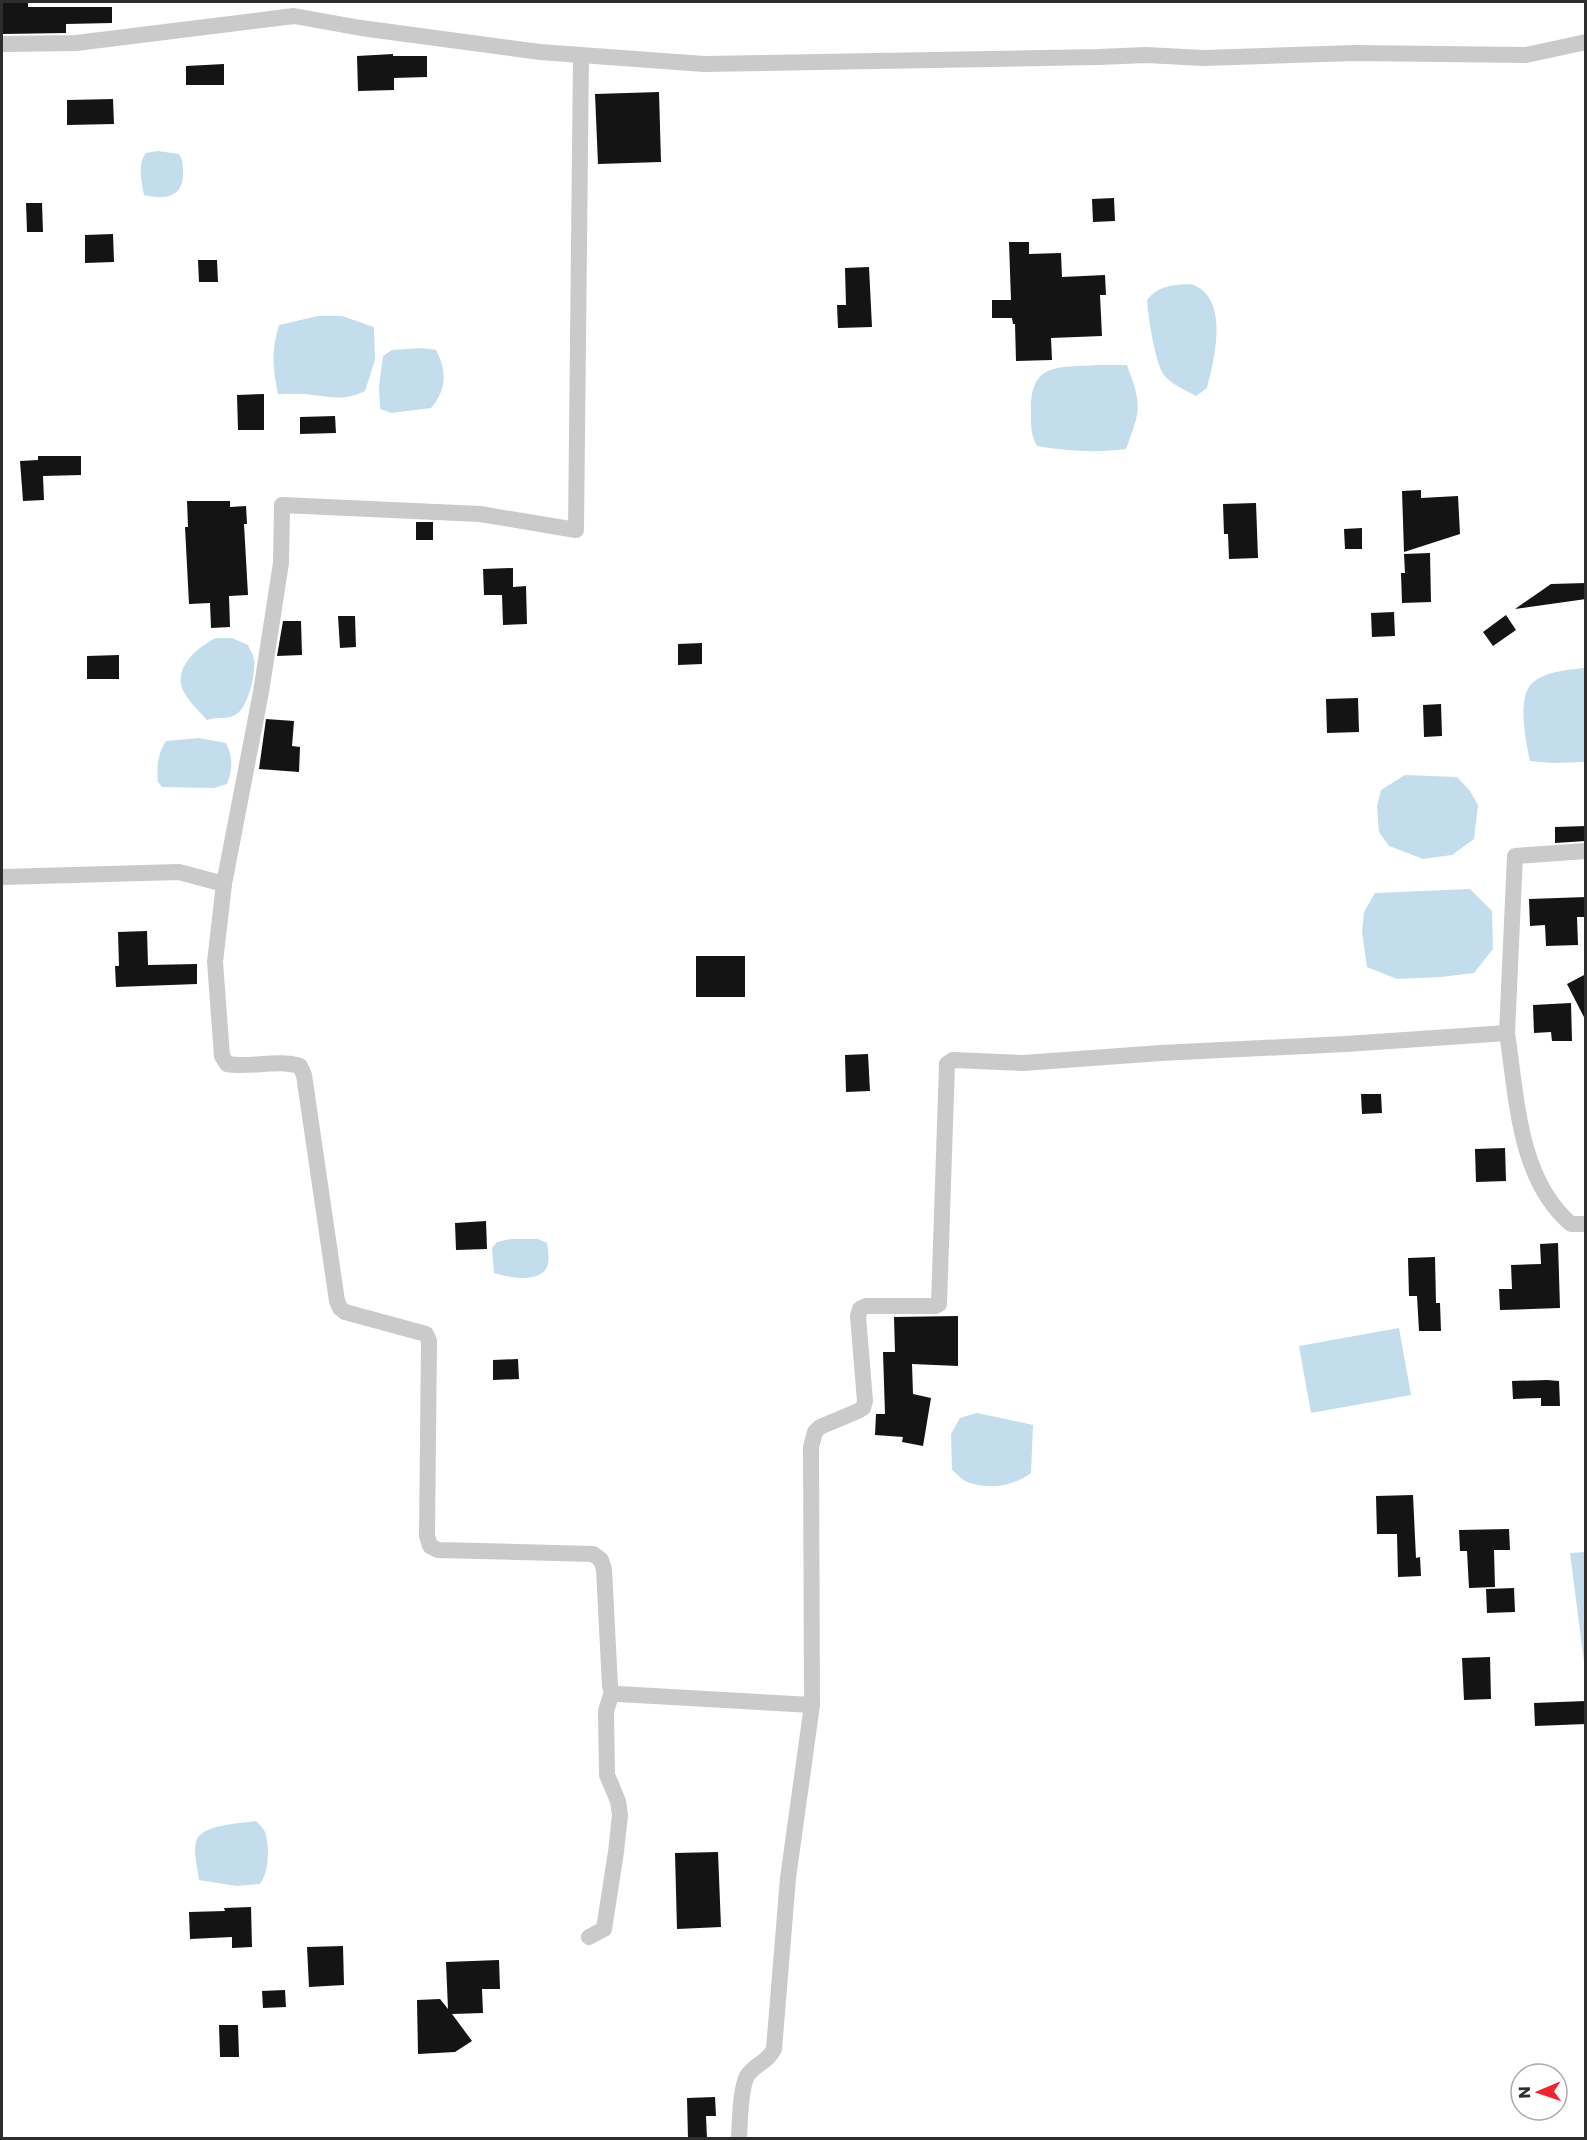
<svg xmlns="http://www.w3.org/2000/svg" width="1587" height="2140" font-family="Poppins,sans-serif">
<style>
.water{fill:#c4ddec}
.building{fill:#141414}
.lines{fill:none;stroke-linecap:round;stroke-linejoin:round}
.street{stroke:#cacaca;stroke-width:16}
</style>
<rect width="100%" height="100%" fill="#fff"/>
<!-- water -->
<g class="water">
<path d="M158 151 179 154C183 160 183 164 183 172 184 198 164 200 144 195 142 182 137 164 146 153Z"/>
<path d="M1191 284C1230 297 1215 358 1207 388L1196 396C1185 390 1171 384 1164 375 1155 363 1148 316 1147 300 1159 285 1173 285 1191 284Z"/>
<path d="M318 316H342L374 327 375 360 365 391C344 401 334 397 312 395 301 393 289 394 278 394 273 368 271 351 279 325Z"/>
<path d="M422 348 436 350C447 371 447 389 431 408L392 413 380 409 379 387 383 356 392 350Z"/>
<path d="M1098 365H1127C1142 406 1141 409 1126 449 1095 453 1067 451 1037 446 1030 434 1031 423 1031 409 1031 361 1060 368 1098 365Z"/>
<path d="M216 638H232L248 645C250 650 253 654 254 659 256 672 249 704 238 713 228 721 218 716 207 720 200 712 190 703 185 694 170 670 197 647 216 638Z"/>
<path d="M1585 668V762L1553 763 1530 761C1526 743 1518 703 1529 687 1540 671 1568 670 1585 668Z"/>
<path d="M199 738 226 743C233 757 233 769 227 784L214 788 162 787 158 782C157 766 157 755 166 741Z"/>
<path d="M1405 775 1457 777 1470 791 1478 805 1474 839 1452 855 1423 859 1389 846 1379 832 1377 806 1381 790Z"/>
<path d="M1470 889 1492 911 1493 949 1474 973 1441 977 1397 979 1367 967 1362 932 1364 912 1375 893Z"/>
<path d="M510 1239H538L547 1243C548 1250 550 1260 547 1267 539 1284 507 1277 494 1273L492 1248 497 1242Z"/>
<path d="M1399 1328 1411 1395 1311 1413 1299 1346Z"/>
<path d="M977 1413 1033 1425 1031 1473C1012 1487 989 1490 967 1482 962 1480 957 1474 952 1470L951 1434 960 1418Z"/>
<path d="M1585 1552 1586 1661 1584 1662 1570 1553Z"/>
<path d="M256 1821C259 1824 263 1828 265 1832 270 1846 269 1872 260 1884L237 1886 199 1880C198 1868 193 1854 196 1842 200 1824 239 1824 256 1821Z"/>
</g>
<!-- building -->
<g class="building">
<path d="M2 2H28V7H112V23L66 24V33L2 34Z"/>
<path d="M393 54V56H427V77L394 78V90L358 91 357 56Z"/>
<path d="M224 64V85H186V66Z"/>
<path d="M659 92 661 162 598 164 595 94Z"/>
<path d="M113 99 114 124 67 125V100Z"/>
<path d="M1114 198 1115 221 1093 222 1092 199Z"/>
<path d="M26 203H42L43 232H27Z"/>
<path d="M113 234 114 262 85 263V235Z"/>
<path d="M1009 242H1029V254L1061 253 1062 277 1105 275 1106 295H1100L1102 336 1051 338 1052 360 1016 361 1015 324H1013L1012 318H992V300H1011Z"/>
<path d="M198 260H217L218 282H199Z"/>
<path d="M869 267 872 327 838 328 837 305H846L845 268Z"/>
<path d="M264 394V430H238L237 395Z"/>
<path d="M335 416 336 433 300 434V417Z"/>
<path d="M38 456H81V475L43 476 44 500 23 501 20 461 38 460Z"/>
<path d="M1421 490V498L1458 496 1460 534 1404 552 1402 491Z"/>
<path d="M187 501H230V507L246 506 247 524H244L248 595 229 596 230 627 211 628 210 603 189 604 185 527H188Z"/>
<path d="M1256 503 1258 558 1229 559 1228 534H1224L1223 504Z"/>
<rect x="416" y="522" width="17" height="18"/>
<path d="M1362 528V549H1345L1344 529Z"/>
<path d="M1430 553 1431 602 1402 603 1401 573H1405L1404 554Z"/>
<path d="M513 568V587L526 586 527 624 503 625 502 595H484L483 569Z"/>
<path d="M1586 583V599L1515 609 1551 584Z"/>
<path d="M1394 612 1395 636 1372 637 1371 613Z"/>
<path d="M1506 615 1516 630 1493 646 1483 632Z"/>
<path d="M338 616H355L356 647 340 648Z"/>
<path d="M283 621H301L302 655 277 656Z"/>
<path d="M702 643V664L678 665V644Z"/>
<path d="M119 655V679H87V656Z"/>
<path d="M1358 698 1359 732 1327 733 1326 699Z"/>
<path d="M1441 704 1442 736 1424 737 1423 705Z"/>
<path d="M266 719 294 721 292 746 300 747 299 772 259 769Z"/>
<path d="M1586 826V841L1555 843V827Z"/>
<path d="M1586 897V917H1577L1578 945 1546 946 1545 925 1530 926 1529 899Z"/>
<path d="M147 931 148 965 197 964V984L116 987 115 966H119L118 932Z"/>
<rect x="696" y="956" width="49" height="41"/>
<path d="M1586 974V1021L1567 984Z"/>
<path d="M1571 1003 1572 1041H1552L1551 1032 1534 1033 1533 1005Z"/>
<path d="M868 1054 870 1091 846 1092 845 1055Z"/>
<path d="M1361 1094H1381L1382 1113 1362 1114Z"/>
<path d="M1505 1148 1506 1181 1476 1182 1475 1149Z"/>
<path d="M486 1221 487 1249 456 1250 455 1223Z"/>
<path d="M1558 1243 1560 1308 1500 1310 1499 1289H1512L1511 1265 1541 1264 1540 1244Z"/>
<path d="M1435 1257 1436 1303H1440L1441 1331H1419L1417 1296H1409L1408 1258Z"/>
<path d="M958 1316V1366L912 1364 913 1394 931 1398 923 1446 902 1442 903 1437 875 1435 876 1414H885L883 1352H895L894 1317Z"/>
<path d="M518 1359 519 1379 493 1380V1360Z"/>
<path d="M1547 1380 1559 1381 1560 1406H1541V1398L1513 1399 1512 1381Z"/>
<path d="M1413 1495 1416 1558 1420 1557 1421 1576 1398 1577 1397 1534H1377L1376 1496Z"/>
<path d="M1509 1529 1510 1550H1494L1495 1587 1469 1588 1467 1551H1460L1459 1530Z"/>
<path d="M1514 1588 1515 1612 1487 1613 1486 1589Z"/>
<path d="M1490 1657 1491 1699 1464 1700 1462 1658Z"/>
<path d="M1586 1701V1724L1535 1726 1534 1703Z"/>
<path d="M718 1852 721 1927 677 1929 675 1853Z"/>
<path d="M251 1907 252 1947 232 1948V1937L190 1939 189 1912 225 1911 224 1908Z"/>
<path d="M343 1946 344 1985 309 1987 307 1947Z"/>
<path d="M499 1960 500 1989H482L483 2013 452 2014 472 2041 455 2052 418 2054 417 2000 440 1999 448 2009 446 1962Z"/>
<path d="M285 1990 286 2007 263 2008 262 1991Z"/>
<path d="M219 2025H238L239 2057H220Z"/>
<path d="M715 2097 716 2116H706L707 2139H688L687 2098Z"/>
</g>
<g class="lines">
<!-- street -->
<g class="street">
<path d="M2 44 76 43 294 16 361 28 540 52 704 64 1099 57 1146 55 1203 58 1355 53 1526 55 1586 42"/>
<path d="M581 55 576 530 480 514 282 505 281 563 261 692 224 884 215 962 222 1056 227 1064C251 1068 277 1059 300 1066L304 1075 337 1301 340 1308 345 1312 426 1334 429 1341 427 1536 430 1546 438 1550 593 1554 601 1560 604 1569 610 1686 612 1692 618 1694 812 1705"/>
<path d="M2 877 179 872 224 884"/>
<path d="M1507 1033C1517 1097 1518 1179 1571 1224H1586"/>
<path d="M589 1937 604 1929 616 1852 620 1815 618 1801 607 1775 606 1711 612 1692"/>
<path d="M739 2138C740 2122 740 2090 747 2076 754 2065 768 2062 774 2049L788 1878 812 1705 811 1447 815 1432 820 1427 858 1411 863 1408 865 1401 858 1316 860 1309 866 1306H935L939 1304 947 1064 953 1060 1023 1063 1161 1053 1346 1044 1507 1033 1515 856 1586 851"/>
</g>
</g>
<!-- border -->
<rect width="1587" height="2140" fill="none" stroke="#2d2d2d" stroke-width="6"/>
<!-- north arrow -->
<g transform="translate(1539 2092) rotate(268)"><circle r="28" fill="#ffffff" stroke="#ababab" stroke-width="1.5"/>
<path d="M0-4.5L10 22L0 15L-10 22Z" fill="#ed2533"/>
<text y="-9" font-size="16" font-weight="bold" text-anchor="middle" fill="#2d2d2d">N</text>
</g>
</svg>
